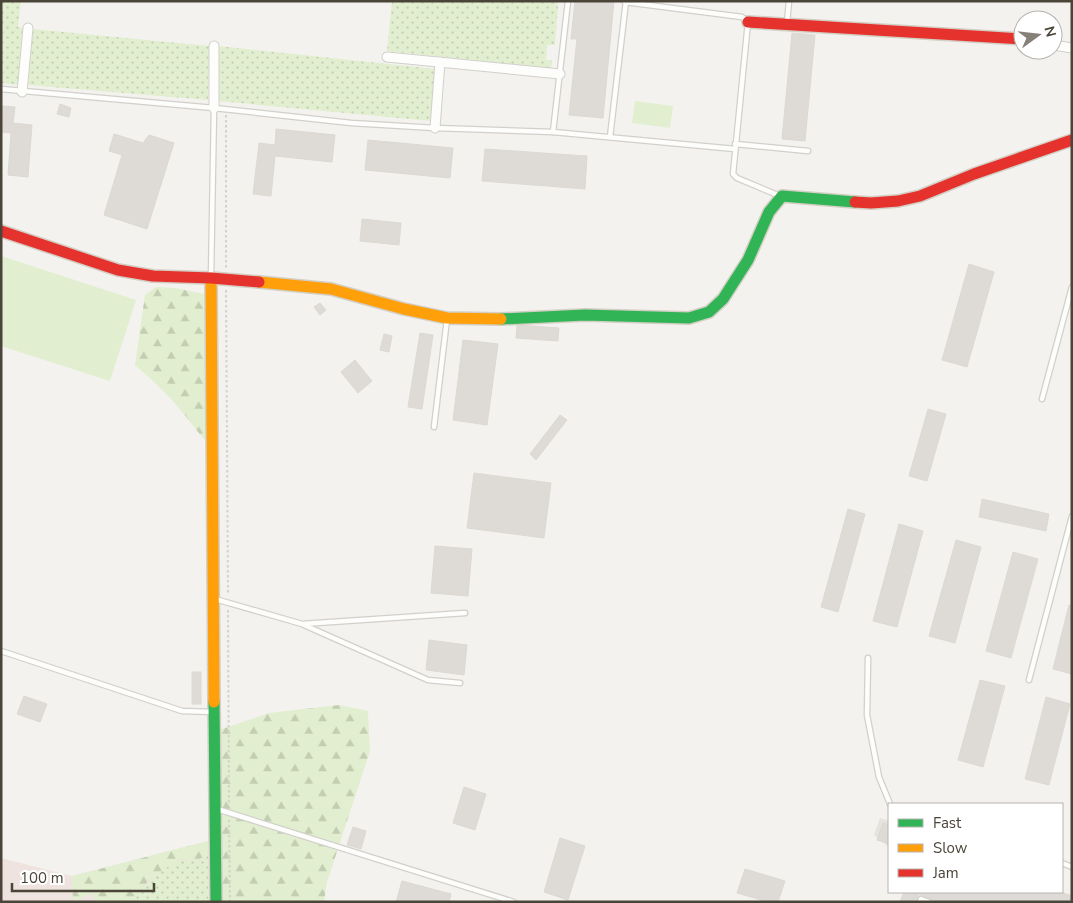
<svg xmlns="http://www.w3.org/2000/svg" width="1073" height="903" font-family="'Nunito Sans',sans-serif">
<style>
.industrial{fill:#e6e2de}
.medical{fill:#eee3df}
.grass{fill:url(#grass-dots)}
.forest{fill:url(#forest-firs)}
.garden{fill:#e1eecf}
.building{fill:#dedbd6;stroke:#dcd9d4}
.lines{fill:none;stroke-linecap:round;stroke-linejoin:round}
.lane-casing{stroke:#d2d0cb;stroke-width:7}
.street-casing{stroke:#d2d0cb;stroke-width:11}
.fast-casing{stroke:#d3cfc5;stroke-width:14}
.slow-casing{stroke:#d3cfc5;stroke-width:14}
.jam-casing{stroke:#d3cfc5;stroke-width:14}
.path{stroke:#d3d2cc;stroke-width:2;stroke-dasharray:2.5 2.5;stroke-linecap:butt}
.lane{stroke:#fdfdfc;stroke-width:4.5}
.street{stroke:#fdfdfc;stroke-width:9}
.fast{stroke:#30b455;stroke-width:11}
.slow{stroke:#ff9f0a;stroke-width:11}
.jam{stroke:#e5322d;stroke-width:11}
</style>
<defs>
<pattern id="grass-dots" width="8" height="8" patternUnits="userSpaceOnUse" patternTransform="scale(1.25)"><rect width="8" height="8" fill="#e1eecf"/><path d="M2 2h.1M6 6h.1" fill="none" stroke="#c3cdb2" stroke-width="1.8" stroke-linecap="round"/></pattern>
<pattern id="forest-firs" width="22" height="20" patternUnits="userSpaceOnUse" patternTransform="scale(1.25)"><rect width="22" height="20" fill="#e1eecf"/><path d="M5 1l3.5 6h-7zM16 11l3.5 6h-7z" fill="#c3cdb2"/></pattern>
</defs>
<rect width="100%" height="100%" fill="#f4f2ee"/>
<!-- industrial -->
<path class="industrial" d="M880 818 889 821V847L874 835Z"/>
<!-- medical -->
<path class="medical" d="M208 841 209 902H1V858L72 876Z"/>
<!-- grass -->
<g class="grass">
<path d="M1 1H21L18 27 23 28 19 85 1 83Z"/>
<path d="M392 1H557L558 7 555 45H547L546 60H552L551 68 387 51Z"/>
<path d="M33 29 209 46 208 100 28 85Z"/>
<path d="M218 46 435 69 431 121 218 101Z"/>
<path d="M208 855V902H141L134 900V896C151 882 170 855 195 861Z"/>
</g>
<!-- forest -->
<g class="forest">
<path d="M156 287 176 288 204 294 206 441C197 432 191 422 183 413 169 395 152 380 135 365L145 295Z"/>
<path d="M339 705 368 711 370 751 327 882 324 902H221L219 730 269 713Z"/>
<path d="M208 841V855L195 861C192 861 190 859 187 859 172 860 135 888 133 902H96L92 893 73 902 72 876Z"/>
</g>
<!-- garden -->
<g class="garden">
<path d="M635 101 673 106 670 128 632 123Z"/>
<path d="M1 256 136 300 110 381 1 346Z"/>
</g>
<!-- building -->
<g class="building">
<path d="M575 1H614L603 118 569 115 577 39H571Z"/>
<path d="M792 33 815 35 805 141 782 139Z"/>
<path d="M60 104 71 108 69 117 57 114Z"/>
<path d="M1 106 15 107 13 123 32 125 28 177 8 175 11 133 1 132Z"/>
<path d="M276 129 335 135 332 162 275 156 271 196 253 194 259 143 275 145Z"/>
<path d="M114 134 143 143 149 135 174 143 147 229 104 215 122 155 109 151Z"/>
<path d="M368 140 453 148 450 178 365 170Z"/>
<path d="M485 149 587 156 585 189 482 181Z"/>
<path d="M362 219 401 223 399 245 360 241Z"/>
<path d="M969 264 994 272 967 367 942 360Z"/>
<path d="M320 303 326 310 320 315 314 307Z"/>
<path d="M517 325 559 328 558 341 516 338Z"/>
<path d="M420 333 433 335 422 409 408 407Z"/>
<path d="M384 334 392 336 389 352 380 350Z"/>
<path d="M463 340 498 344 487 425 453 420Z"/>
<path d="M355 360 372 381 358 393 341 372Z"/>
<path d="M928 409 946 414 927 481 909 476Z"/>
<path d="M560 415 567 420 536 460 530 454Z"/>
<path d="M474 473 551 483 544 538 467 528Z"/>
<path d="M982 499 1049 514 1046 531 979 517Z"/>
<path d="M848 509 865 514 838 612 821 607Z"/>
<path d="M899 524 923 531 897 627 873 621Z"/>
<path d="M956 540 981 547 955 643 929 636Z"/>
<path d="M435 546 472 549 468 596 431 593Z"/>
<path d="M1013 552 1038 559 1011 658 986 651Z"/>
<path d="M1069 605 1072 606V674L1053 669Z"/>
<path d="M429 640 467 645 464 675 426 670Z"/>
<rect x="192" y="672" width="9" height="32"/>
<path d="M980 680 1005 686 983 767 958 760Z"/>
<path d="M24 696 47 704 40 722 17 714Z"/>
<path d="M1046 697 1070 704 1049 785 1025 779Z"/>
<path d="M464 787 486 794 475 830 453 823Z"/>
<path d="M883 823 889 825V844L877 840Z"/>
<path d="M353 827 366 831 361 849 347 845Z"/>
<path d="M560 838 585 846 568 900 544 892Z"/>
<path d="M745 869 785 881 778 902H768L737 893Z"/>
<path d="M402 881 451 894 449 902H396Z"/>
<path d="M904 892H1061L1072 896V902H938L919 894 916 902H900Z"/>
</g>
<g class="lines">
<!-- lane casing -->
<g class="lane-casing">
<g id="lane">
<path d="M625 2 742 17 748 22 733 174 737 178 780 196"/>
<path d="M787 23 789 1"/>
<path d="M1 89 214 108 351 123 435 128 553 132 735 149"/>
<path d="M553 132 568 1"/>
<path d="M610 137 626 1"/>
<path d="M735 144 808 151"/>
<path d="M211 277 214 108"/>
<path d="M1042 399 1072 287"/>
<path d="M434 427 447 319"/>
<path d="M215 599 302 624 465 613"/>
<path d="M304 625 428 680 460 683"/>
<path d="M1 651 182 711 213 712"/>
<path d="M868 658 867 715 879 777 890 804"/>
<path d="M1029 680 1072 516"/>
<path d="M217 809 514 902"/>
<path d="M1062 863 1072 867"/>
<path d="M920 902 921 899 929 902"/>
</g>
</g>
<!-- street casing -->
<g class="street-casing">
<g id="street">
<path d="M1053 45 1072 48"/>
<path d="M387 57 560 74"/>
<path d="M22 92 28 28"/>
<path d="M214 108V46"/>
<path d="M435 128 440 62"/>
</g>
</g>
<!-- fast casing -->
<g class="fast-casing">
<g id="fast">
<path d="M501 319 585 315 689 318 709 312 723 299 748 260 769 212 782 196 855 202"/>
<path d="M214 702 216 902"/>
</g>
</g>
<!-- slow casing -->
<g class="slow-casing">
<g id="slow">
<path d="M211 278 214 702"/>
<path d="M259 282 331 289 404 309 447 318 501 319"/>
</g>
</g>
<!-- jam casing -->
<g class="jam-casing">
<g id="jam">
<path d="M748 22 1023 39"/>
<path d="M855 202 871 203 898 201 920 196 974 174 1072 140"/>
<path d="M1 231 118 270 153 276 211 278 259 282"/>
</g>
</g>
<!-- path -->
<g class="path">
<path d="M226 115V270"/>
<path d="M226 290 228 595"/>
<path d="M228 610 229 805"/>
<path d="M229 820 230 902"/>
</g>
<!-- lane -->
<use href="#lane" class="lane"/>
<!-- street -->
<use href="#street" class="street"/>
<!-- fast -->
<use href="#fast" class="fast"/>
<!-- slow -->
<use href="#slow" class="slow"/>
<!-- jam -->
<use href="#jam" class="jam"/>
</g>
<!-- border -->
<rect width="1073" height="903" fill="none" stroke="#4b4439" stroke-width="5"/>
<!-- legend -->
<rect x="888" y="803" width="175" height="90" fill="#ffffff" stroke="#b7b4b0"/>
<rect x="898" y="819" width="25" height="8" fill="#30b455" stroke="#b7b4b0"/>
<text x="933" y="828" font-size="15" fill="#4b4439">Fast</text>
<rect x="898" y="844" width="25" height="8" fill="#ff9f0a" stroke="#b7b4b0"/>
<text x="933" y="853" font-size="15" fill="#4b4439">Slow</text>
<rect x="898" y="869" width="25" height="8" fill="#e5322d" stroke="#b7b4b0"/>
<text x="933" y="878" font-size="15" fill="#4b4439">Jam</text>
<!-- north arrow -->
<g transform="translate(1038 35) rotate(75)"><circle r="24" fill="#ffffff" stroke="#b7b4b0"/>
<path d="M0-4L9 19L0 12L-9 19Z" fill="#868178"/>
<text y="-8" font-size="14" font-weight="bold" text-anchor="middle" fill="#4b4439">N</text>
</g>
<!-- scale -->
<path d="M12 883v8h142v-8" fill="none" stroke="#4b4439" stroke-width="2.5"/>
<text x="20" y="883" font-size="15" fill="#4b4439" stroke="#ffffff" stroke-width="4" paint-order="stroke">100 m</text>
</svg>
